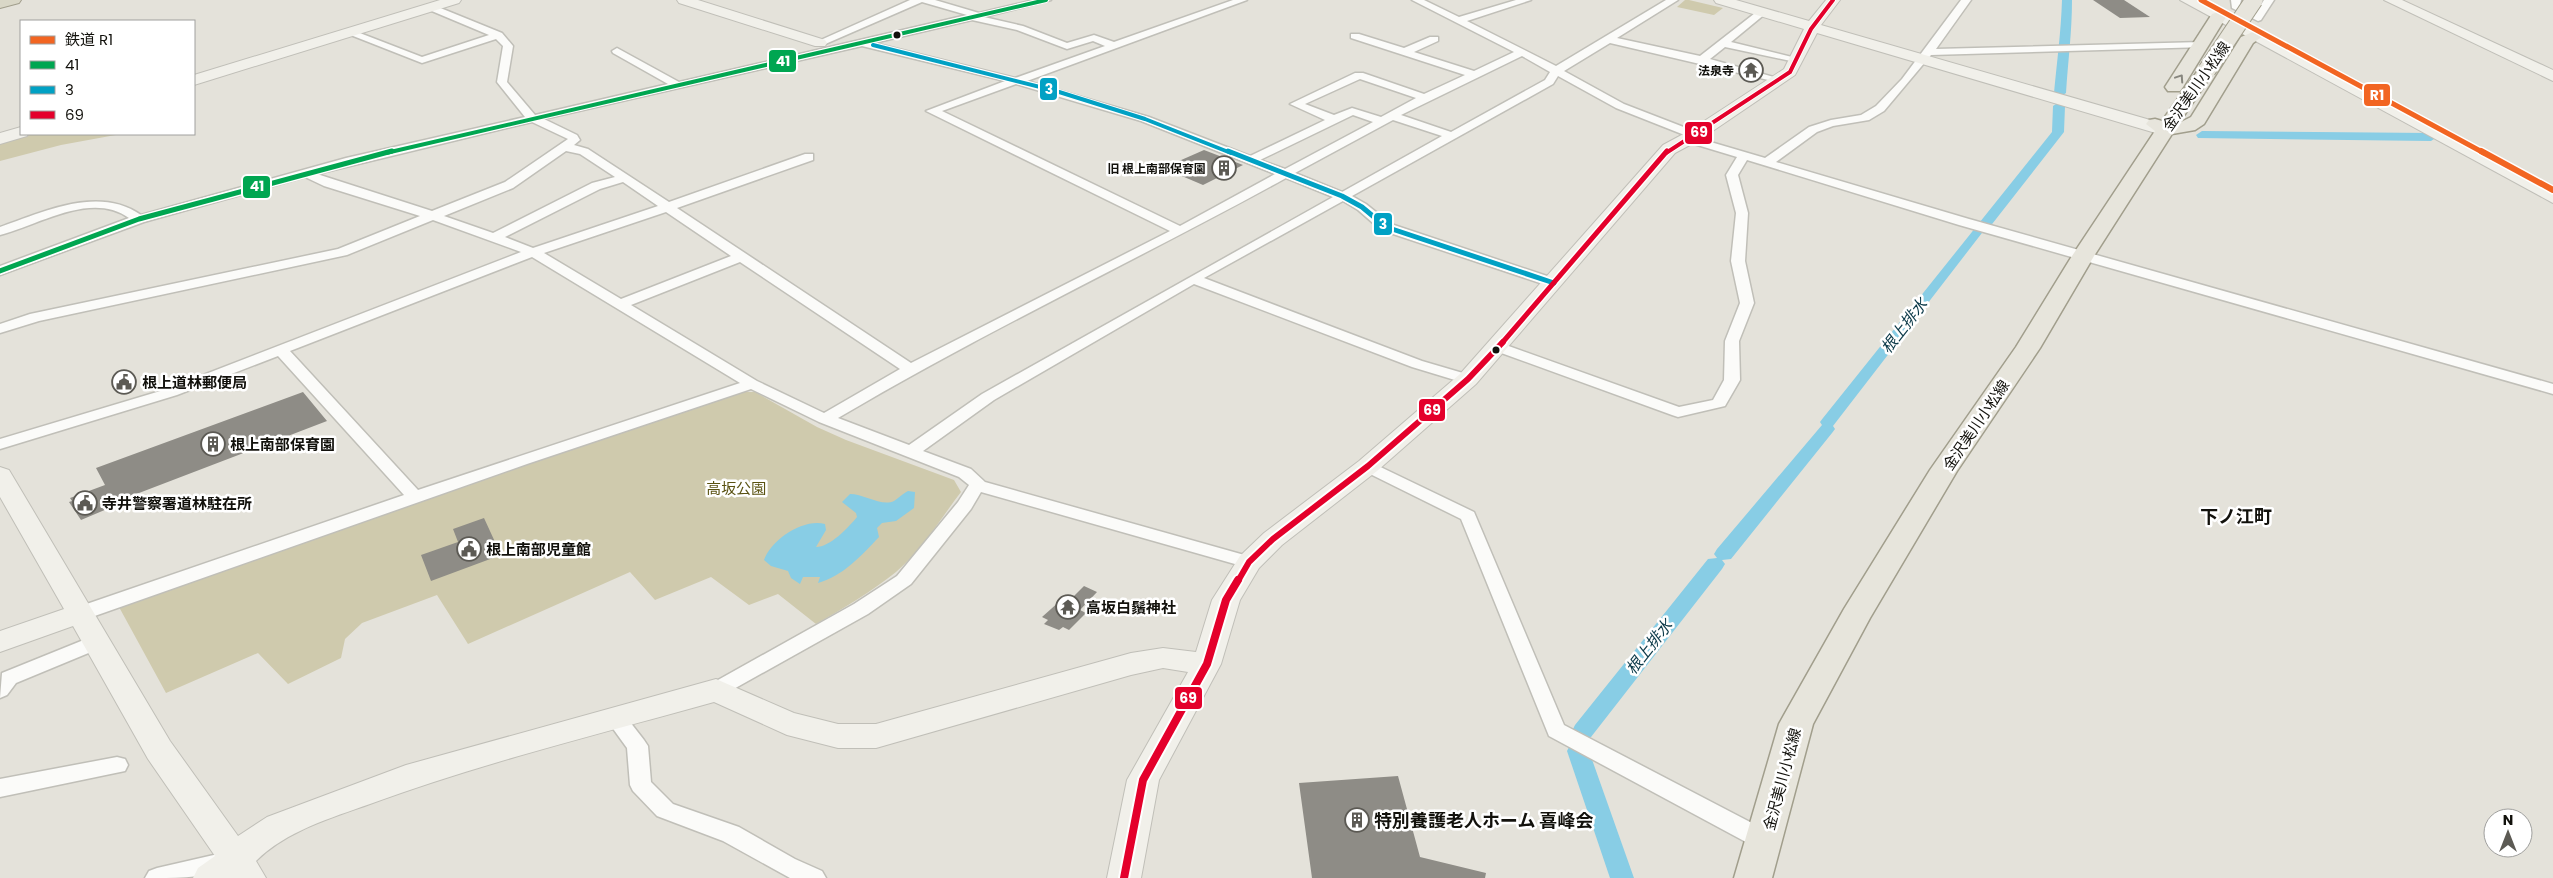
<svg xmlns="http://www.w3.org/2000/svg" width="2553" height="878" font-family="Poppins,'Noto Sans JP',sans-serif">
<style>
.green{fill:#cfcaad}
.water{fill:#88cde5}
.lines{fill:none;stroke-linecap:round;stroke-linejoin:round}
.canal{fill:#88cde5;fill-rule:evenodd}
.building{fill:#8e8c86}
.street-casing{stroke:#c0bfb8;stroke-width:3}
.secondary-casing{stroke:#c0bfb8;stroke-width:2}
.primary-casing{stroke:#a19e8c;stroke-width:3}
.highway-casing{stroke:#a19e8c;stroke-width:2}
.street{fill:#fbfbf9;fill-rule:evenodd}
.secondary{fill:#f1f0ea;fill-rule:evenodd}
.primary{fill:#e7e5dc;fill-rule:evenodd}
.highway{fill:#d9d7c7;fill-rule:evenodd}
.primary-bridge-casing{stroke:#a19e8c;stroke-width:19;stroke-linecap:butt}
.primary-bridge{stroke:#e7e5dc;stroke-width:17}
.bus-1-far1-casing{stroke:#fff;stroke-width:6}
.bus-1-casing{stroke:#fff;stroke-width:8}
.bus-2-far1-casing{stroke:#fff;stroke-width:6}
.bus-2-casing{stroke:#fff;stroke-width:8}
.bus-3-far3-casing{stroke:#fff;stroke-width:6}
.bus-3-far2-casing{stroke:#fff;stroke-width:8}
.bus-3-far1-casing{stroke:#fff;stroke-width:10}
.bus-3-casing{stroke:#fff;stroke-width:12}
.bus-1-far1{stroke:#00a651;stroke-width:4}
.bus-1{stroke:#00a651;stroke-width:5}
.bus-2-far1{stroke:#01a1c4;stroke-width:4}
.bus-2{stroke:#01a1c4;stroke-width:5}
.bus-3-far3{stroke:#e4002b;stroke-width:4}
.bus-3-far2{stroke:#e4002b;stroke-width:5}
.bus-3-far1{stroke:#e4002b;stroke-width:6}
.bus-3{stroke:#e4002b;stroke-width:8}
.rail-1-far1-casing{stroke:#fff;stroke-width:8}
.rail-1-casing{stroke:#fff;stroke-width:9}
.rail-1-far1{stroke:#f26522;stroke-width:5}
.rail-1{stroke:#f26522;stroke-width:6}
.oneway{stroke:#87867e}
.bus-dot{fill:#12110c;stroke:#fff;stroke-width:2}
.labels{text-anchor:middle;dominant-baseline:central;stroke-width:5;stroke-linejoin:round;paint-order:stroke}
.far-poi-label{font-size:12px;font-weight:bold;fill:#12110c;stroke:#fff;text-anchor:end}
.street-label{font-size:15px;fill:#12110c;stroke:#fff}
.poi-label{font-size:15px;font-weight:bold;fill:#12110c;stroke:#fff;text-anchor:start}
.park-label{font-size:15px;fill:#5a5212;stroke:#fff}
.water-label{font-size:16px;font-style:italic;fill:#0b3948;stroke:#fff}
.quarter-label{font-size:18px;font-weight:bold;fill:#12110c;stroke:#fff}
.near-poi-label{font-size:18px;font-weight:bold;fill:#12110c;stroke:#fff;text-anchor:start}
.line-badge{stroke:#fff;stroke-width:2}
.badge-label{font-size:14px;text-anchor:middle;font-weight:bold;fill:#fff}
</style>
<rect width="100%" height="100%" fill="#e4e2da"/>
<!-- green -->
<g class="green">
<path d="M1685 0H1689L1723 8 1714 15 1677 7Z"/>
<path d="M33 134H121L61 145 0 161V144Z"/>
<path d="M735 392H755L817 427 846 440 954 480 961 492C941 518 922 550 896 572 871 592 844 608 816 624L778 594 749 605 711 577 655 600 630 572 468 644 437 595 362 623 345 639 341 658 288 684 258 653 166 693 119 607 179 583Z"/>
</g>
<!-- water -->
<path class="water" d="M908 491 915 492 914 508 896 521 882 523 877 528 879 537C861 556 843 576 818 583L820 577H803L800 584 791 578 788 571 771 566 764 560C771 540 803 518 825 524L826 530 816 547C830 547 848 528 857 517L856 513 842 502 850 494C864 494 882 507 894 501 899 498 902 494 908 491Z"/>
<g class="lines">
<!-- canal -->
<g class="canal">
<path d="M2062 0H2072C2072 32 2068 61 2066 93L2060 97 2054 93C2057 61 2061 32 2062 0Z"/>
<path d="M2059 102 2065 106 2064 132 1989 228 1985 229 1833 426 1835 429 1832 433 1731 559 1722 560 1725 564 1722 569 1591 737 1583 740 1575 737 1572 731 1575 725 1708 559 1717 558 1714 554 1717 549 1822 425 1820 422 1823 418 2052 132 2053 106Z"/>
<path d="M2202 131 2431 133 2437 137 2431 141 2198 138 2196 135Z"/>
<path d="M1578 742 1586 745 1589 751 1634 878H1610L1567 751 1570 745Z"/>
</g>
</g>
<!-- building -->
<g class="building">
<path d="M2093 0H2124L2150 17 2120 18Z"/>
<path d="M1204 150 1243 165 1203 185 1163 168Z"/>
<path d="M303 392 327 421 105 506 107 509 81 520 69 502 72 501 70 498 105 485 96 468Z"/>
<path d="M484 518 501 555 431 581 421 555 458 542 453 529Z"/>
<path d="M1084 586 1097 592 1080 610 1086 613 1069 630 1063 627 1059 630 1044 624 1048 620 1042 617 1060 601 1066 604Z"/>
<path d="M1398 776 1420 857 1486 873 1485 878H1312L1299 783Z"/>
</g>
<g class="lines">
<!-- street casing -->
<g class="street-casing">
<g id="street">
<path d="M910 0H935L979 13 1034 0H1051L984 17 1023 26 1067 43 1094 35 1114 42 1233 0H1247L1027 81 1149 117 1250 156 1325 120 1290 104 1355 73H1363L1424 94 1465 75 1351 38V34H1359L1404 48 1430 37H1438V41L1414 52 1474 71 1514 52 1412 0H1424L1459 17 1516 0H1531L1467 21 1556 66 1666 0H1678L1617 38 1700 56 1759 10H1765V14L1731 42 1800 59V63L1725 47 1710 59 1781 79V83L1610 43 1564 71 1624 104 1699 133 1701 135 1697 138 1765 158 1809 127 1831 120 1861 115 1876 106 1902 79 1961 0H1971L1936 49 2202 42 2206 43V47L1931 55 1884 111 1869 120 1833 126 1817 132 1776 162 1969 219 2553 384V394L1959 225 1747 160 1738 175 1748 213 1745 261 1754 303 1739 341 1740 380 1725 406 1678 417 1672 415 1493 350 1491 347 1498 343 1503 344 1679 407 1713 400 1724 380 1725 341 1740 303 1731 261 1736 213 1726 175 1737 157 1684 141 1682 139 1687 136 1616 108 1558 76 1553 84 1352 196 1366 204 1391 224 1559 280 1561 283 1559 286H1549L1381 230 1358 210 1343 201 1204 278 1422 361 1473 376 1476 379 1473 382 1468 384 1412 367 1194 284 994 400 923 451 971 469 985 482 1255 558 1258 562 1255 566 1249 568 981 492 971 509 911 584 868 614 723 695 716 698 709 695 706 690 709 685 854 604 897 576 958 502 969 485 959 477 819 422 751 389 527 464 89 618 82 620 75 618 73 613 75 608 404 495 278 356 177 395 0 449V439L167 389 521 252 433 220 347 255 39 321 0 333V324L30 314 338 249 420 216 324 186 305 177 144 222 0 275V266L129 218C91 191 39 225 0 235V227C43 212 99 185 141 215L346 158 525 117 497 82 503 46 496 39 422 63 343 32 352 30 422 57 489 35 427 9V5H433L502 33 513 46 507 82 535 115 668 84 613 53 612 51 617 48 679 82 967 15 922 2 823 45 814 43ZM972 20 1017 30 1067 49 1093 41 1105 46 1015 78 874 43ZM862 46 1005 81 926 111 1170 231 911 363 677 208 813 160V154H805L669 202 588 149 574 145 580 140 577 135 544 119ZM1522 56 1550 72 1545 80 1451 132 1401 115ZM1360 79 1416 98 1381 117 1352 108 1334 115 1305 104ZM1016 84 1141 121 1275 174 1180 226 942 111ZM1353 115 1373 122 1285 169 1260 160ZM1393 120 1442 136 1342 192 1295 173ZM532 122 568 139 505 182 432 211 317 174ZM566 151 580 154 615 177 592 183 493 233 444 216 513 188ZM1286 178 1333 197 982 394 909 445 838 418C983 332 1137 260 1286 178ZM623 182 658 206 533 248 505 237 600 189ZM666 212 731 256 621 299 544 253ZM532 257 740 383 418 490 290 351ZM740 262 900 369 824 413 757 381 631 305Z"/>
<path d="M2231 0H2241L2240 5 2256 13 2264 0H2274L2261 20 2258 21 2232 8Z"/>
<path d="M1368 461 1474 512 1564 725 1773 834 1776 841 1773 848 1765 850 1757 848 1549 736 1461 519 1362 470 1360 466 1362 462Z"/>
<path d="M96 635 103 637 106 642 103 647 16 683 7 695 0 698 2 673Z"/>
<path d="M616 711 623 713 644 740 648 746 651 782 673 804 739 827 795 859 822 871 826 878H790L723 841 657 816 633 791 630 785 627 748 606 719 609 713Z"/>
<path d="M117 757 125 759 128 765 125 771 0 797V779Z"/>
<path d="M218 854 226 857 229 864 226 871C200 878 173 878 145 878L149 871 157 868Z"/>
</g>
</g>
<!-- secondary casing -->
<g class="secondary-casing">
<g id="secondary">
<path d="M440 0H461L459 3 194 85V75Z"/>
<path d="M677 0H698L825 40 827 43 825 46H815L679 3Z"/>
<path d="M1714 0H1736L1809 21 1826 0H1840L1821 25 2171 126 2173 130 2171 134H2159L1817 33 1795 75 1701 139 1675 153 1476 384 1377 471 1282 545 1259 568 1240 600 1221 664 1159 780 1141 878H1107L1127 780 1188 672 1163 668 1131 675 876 748H838L787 735 714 702C599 734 482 763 370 804 331 818 286 831 256 861L266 878H193L198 868 215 856 148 759 73 626 0 652V631L64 609 0 497V467L9 470 12 475 170 741 238 836 267 817 406 765 716 679 794 713 838 724H876L1131 653 1163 648 1196 652 1212 600 1240 556 1264 533 1359 461 1460 374 1663 145 1689 131 1784 69 1804 29 1716 3Z"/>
<path d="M2180 0H2197L2553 191V203Z"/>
<path d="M2384 0H2402L2553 70V81Z"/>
<path d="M21 127V134H28L27 136 0 144V133Z"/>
</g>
</g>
<!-- primary casing -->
<g class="primary-casing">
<g id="primary">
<path d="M2218 12 2226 17 2183 87 2180 91H2168L2165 87 2212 14Z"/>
<path d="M2255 31 2263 36 2253 43 2204 124 2195 130 2172 134 2094 256 2040 348 1957 471 1870 618 1813 724 1772 878H1734L1779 724 1784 715 1844 609 1930 470 2016 347 2072 256 2155 131 2146 124 2149 120 2155 119 2162 121 2201 66H2213L2215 70 2179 123 2191 117 2241 37Z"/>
</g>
</g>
<!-- highway casing -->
<g class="highway-casing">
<path id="highway" d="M0 0H21L19 3 0 8Z"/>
</g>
<!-- street -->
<use href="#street" class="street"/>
<!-- secondary -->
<use href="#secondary" class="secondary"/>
<!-- primary -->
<use href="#primary" class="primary"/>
<!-- highway -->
<use href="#highway" class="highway"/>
<!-- primary-bridge casing -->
<g class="primary-bridge-casing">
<path id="primary-bridge" d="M2207 70 2254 0"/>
</g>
<!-- primary-bridge -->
<use href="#primary-bridge" class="primary-bridge"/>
<!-- bus-1-far1 casing -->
<g class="bus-1-far1-casing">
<path id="bus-1-far1" d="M386 153 1046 0"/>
</g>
<!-- bus-1 casing -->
<g class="bus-1-casing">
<path id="bus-1" d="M0 271 139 219 392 151"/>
</g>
<!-- bus-2-far1 casing -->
<g class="bus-2-far1-casing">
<path id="bus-2-far1" d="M873 45 1056 91 1145 119 1231 153"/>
</g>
<!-- bus-2 casing -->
<g class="bus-2-casing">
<path id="bus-2" d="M1228 151 1342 196 1362 207 1386 227 1554 283"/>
</g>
<!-- bus-3-far3 casing -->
<g class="bus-3-far3-casing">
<path id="bus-3-far3" d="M1666 153 1790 72 1811 29 1833 0"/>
</g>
<!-- bus-3-far2 casing -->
<g class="bus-3-far2-casing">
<path id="bus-3-far2" d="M1502 343 1667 151"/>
</g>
<!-- bus-3-far1 casing -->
<g class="bus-3-far1-casing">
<path id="bus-3-far1" d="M1238 581 1249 562 1273 539 1368 466 1468 379 1503 342"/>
</g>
<!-- bus-3 casing -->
<g class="bus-3-casing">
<path id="bus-3" d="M1124 878 1143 780 1207 664 1226 600 1238 580"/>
</g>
<!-- bus-1-far1 -->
<use href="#bus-1-far1" class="bus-1-far1"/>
<!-- bus-1 -->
<use href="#bus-1" class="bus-1"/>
<!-- bus-2-far1 -->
<use href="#bus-2-far1" class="bus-2-far1"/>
<!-- bus-2 -->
<use href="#bus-2" class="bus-2"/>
<!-- bus-3-far3 -->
<use href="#bus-3-far3" class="bus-3-far3"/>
<!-- bus-3-far2 -->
<use href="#bus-3-far2" class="bus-3-far2"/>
<!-- bus-3-far1 -->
<use href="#bus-3-far1" class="bus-3-far1"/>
<!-- bus-3 -->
<use href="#bus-3" class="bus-3"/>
<!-- rail-1-far1 casing -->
<g class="rail-1-far1-casing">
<path id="rail-1-far1" d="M2201 0 2484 153"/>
</g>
<!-- rail-1 casing -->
<g class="rail-1-casing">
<path id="rail-1" d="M2481 151 2553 190"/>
</g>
<!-- rail-1-far1 -->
<use href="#rail-1-far1" class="rail-1-far1"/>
<!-- rail-1 -->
<use href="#rail-1" class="rail-1"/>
</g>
<!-- one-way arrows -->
<defs><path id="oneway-chevron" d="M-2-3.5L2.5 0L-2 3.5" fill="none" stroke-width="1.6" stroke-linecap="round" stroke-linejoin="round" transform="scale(1.25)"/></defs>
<use class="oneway" href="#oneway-chevron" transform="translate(2180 78) rotate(-56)"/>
<!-- icons -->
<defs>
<g id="temple-ring" transform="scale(1.25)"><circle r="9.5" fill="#fff" stroke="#5c5a54" stroke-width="1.5"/><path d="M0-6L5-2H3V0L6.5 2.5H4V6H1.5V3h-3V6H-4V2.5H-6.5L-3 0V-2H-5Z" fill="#5c5a54"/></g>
<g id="building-ring" transform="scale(1.25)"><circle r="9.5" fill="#fff" stroke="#5c5a54" stroke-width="1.5"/><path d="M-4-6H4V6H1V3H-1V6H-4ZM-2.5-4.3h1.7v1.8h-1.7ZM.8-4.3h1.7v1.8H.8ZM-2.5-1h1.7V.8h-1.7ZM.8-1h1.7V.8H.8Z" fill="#5c5a54"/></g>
<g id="civic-ring" transform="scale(1.25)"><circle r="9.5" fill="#fff" stroke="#5c5a54" stroke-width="1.5"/><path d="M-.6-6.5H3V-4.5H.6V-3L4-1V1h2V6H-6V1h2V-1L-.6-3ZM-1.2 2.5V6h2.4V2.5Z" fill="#5c5a54"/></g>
</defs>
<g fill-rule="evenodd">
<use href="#temple-ring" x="1751" y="70"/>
<use href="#building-ring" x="1224" y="168"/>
<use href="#civic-ring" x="124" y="382"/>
<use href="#building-ring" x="213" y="444"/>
<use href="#civic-ring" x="85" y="503"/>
<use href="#civic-ring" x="469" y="549"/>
<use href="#temple-ring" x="1068" y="607"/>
<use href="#building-ring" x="1357" y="820"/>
</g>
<!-- markers -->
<g class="bus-dot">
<circle cx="897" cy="35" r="4.5"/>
<circle cx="1496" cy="350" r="4.5"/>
</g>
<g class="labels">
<!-- far-poi labels -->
<g class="far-poi-label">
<text x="1734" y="70">法泉寺</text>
<text x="1206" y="168">旧 根上南部保育園</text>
</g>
<!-- street labels -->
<g class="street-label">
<text transform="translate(2196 86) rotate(-55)">金沢美川小松線</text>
<text transform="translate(1976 425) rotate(-56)">金沢美川小松線</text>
<text transform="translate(1782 779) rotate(-75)">金沢美川小松線</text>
</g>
<!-- poi labels -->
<g class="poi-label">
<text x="142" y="382">根上道林郵便局</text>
<text x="230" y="444">根上南部保育園</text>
<text x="102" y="503">寺井警察署道林駐在所</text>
<text x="486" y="549">根上南部児童館</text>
<text x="1086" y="607">高坂白鬚神社</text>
</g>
<!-- park labels -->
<g class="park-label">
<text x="736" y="488">高坂公園</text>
</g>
<!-- water labels -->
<g class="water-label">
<text transform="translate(1904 326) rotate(-52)">根上排水</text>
<text transform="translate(1649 647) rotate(-52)">根上排水</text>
</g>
<!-- quarter labels -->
<g class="quarter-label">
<text x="2236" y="516">下ノ江町</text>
</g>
<!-- near-poi labels -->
<g class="near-poi-label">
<text x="1374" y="820">特別養護老人ホーム 喜峰会</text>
</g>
</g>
<g class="line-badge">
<rect x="768" y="49" width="29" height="24" rx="5" fill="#00a651"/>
<rect x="1039" y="77" width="19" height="24" rx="5" fill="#01a1c4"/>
<rect x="2363" y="83" width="28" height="24" rx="5" fill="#f26522"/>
<rect x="1684" y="121" width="29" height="24" rx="5" fill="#e4002b"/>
<rect x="242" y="175" width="29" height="24" rx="5" fill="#00a651"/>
<rect x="1373" y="212" width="20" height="24" rx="5" fill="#01a1c4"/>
<rect x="1418" y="398" width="28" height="24" rx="5" fill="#e4002b"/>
<rect x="1174" y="686" width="29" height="24" rx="5" fill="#e4002b"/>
</g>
<g class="badge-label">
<text x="783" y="66">41</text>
<text x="1049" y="94">3</text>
<text x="2377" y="100">R1</text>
<text x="1699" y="137">69</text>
<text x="257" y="191">41</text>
<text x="1383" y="229">3</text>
<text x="1432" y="415">69</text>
<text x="1188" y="703">69</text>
</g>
<!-- legend -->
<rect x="20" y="20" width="175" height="115" fill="#ffffff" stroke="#a0a09e"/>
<rect x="30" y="36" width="25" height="8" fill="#f26522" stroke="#a0a09e"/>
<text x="65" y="45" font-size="15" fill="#12110c">鉄道 R1</text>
<rect x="30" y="61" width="25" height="8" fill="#00a651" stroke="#a0a09e"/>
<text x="65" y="70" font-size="15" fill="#12110c">41</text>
<rect x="30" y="86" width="25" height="8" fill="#01a1c4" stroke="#a0a09e"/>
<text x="65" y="95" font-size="15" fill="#12110c">3</text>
<rect x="30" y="111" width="25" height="8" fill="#e4002b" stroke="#a0a09e"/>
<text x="65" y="120" font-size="15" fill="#12110c">69</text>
<!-- north arrow -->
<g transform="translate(2508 833)"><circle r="24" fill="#ffffff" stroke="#a0a09e"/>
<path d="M0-4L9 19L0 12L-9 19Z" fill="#5c5a54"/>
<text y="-8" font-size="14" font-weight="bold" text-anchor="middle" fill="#12110c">N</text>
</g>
</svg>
